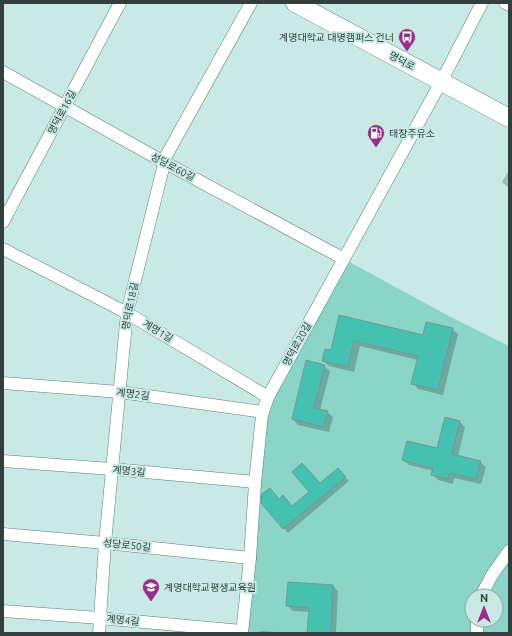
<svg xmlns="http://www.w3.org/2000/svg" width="512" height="636" font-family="Ubuntu,'Noto Sans KR',sans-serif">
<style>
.green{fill:#8ad4c8;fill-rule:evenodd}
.shadow{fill:#0003}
.building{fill:#45c1b2;stroke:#789691}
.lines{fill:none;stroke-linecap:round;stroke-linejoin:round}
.street-casing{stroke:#5e7c77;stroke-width:13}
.secondary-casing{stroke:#5e7c77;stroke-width:19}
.street{stroke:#fff;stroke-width:12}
.secondary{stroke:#fff;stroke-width:18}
.labels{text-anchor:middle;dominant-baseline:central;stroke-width:4;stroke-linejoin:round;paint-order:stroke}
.poi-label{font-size:10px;fill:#323f3d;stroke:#c9eae4;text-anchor:start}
.street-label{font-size:10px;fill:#323f3d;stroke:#c9eae4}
</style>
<rect width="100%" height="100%" fill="#c9eae4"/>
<!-- green -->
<path class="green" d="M344 259 445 314 509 346V633H242L263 412ZM472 596H496V620H472Z"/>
<!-- shadow -->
<g class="shadow">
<path d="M509 170V188L502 182Z"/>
<path d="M340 317 424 337 452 329 458 334 443 395 418 389 413 383 418 360 360 346 354 372 329 366 323 361 331 351Z"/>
<path d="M324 366 330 371 320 410 327 412 333 417 329 432 298 425 293 419Z"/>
<path d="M460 422 465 427 458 456 480 462 486 467 481 484 454 478 453 484 438 480 432 474 433 471 409 465 403 460 438 450Z"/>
<path d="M342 473 349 481 288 533 262 503 279 500 292 507 320 484Z"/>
<path d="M289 583 333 586 338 591 336 633H308L310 612 293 611 288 606Z"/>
<path d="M260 631 292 633H259Z"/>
</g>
<!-- building -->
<g class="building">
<path d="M339 315 423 335 426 322 453 328 438 390 411 384 418 356 354 341 348 367 322 361 325 349 331 350Z"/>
<path d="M306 360 325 365 314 408 328 411 324 427 292 419Z"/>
<path d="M445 417 460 421 452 454 481 461 476 479 449 473 448 479 431 475 433 468 402 460 407 441 437 448Z"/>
<path d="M302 463 320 483 338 468 346 477 283 529 261 503 262 494 270 488 279 499 283 495 292 506 309 492 292 472Z"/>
<path d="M288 582 333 585 331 633H307L309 608 286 606Z"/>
</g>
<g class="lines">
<!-- street casing -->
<g class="street-casing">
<g id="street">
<path d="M505 3 509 5"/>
<path d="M3 72 164 162 344 259"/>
<path d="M3 222 120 3"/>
<path d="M3 249 127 313 268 397"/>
<path d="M3 383 120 392 263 412"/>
<path d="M3 461 112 469 255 482"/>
<path d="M3 534 105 543 250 558"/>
<path d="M481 596 492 575 509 551"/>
<path d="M3 611 100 618 242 631"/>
<path d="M477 620V633"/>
<path d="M99 633 105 543 127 313 166 156 251 3"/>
<path d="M242 633 250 558 255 483 262 415 268 397 441 82 482 3"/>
</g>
</g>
<!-- secondary casing -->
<g class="secondary-casing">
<path id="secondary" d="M295 3 509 118"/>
</g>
<!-- street -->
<use href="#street" class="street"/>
<!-- secondary -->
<use href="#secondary" class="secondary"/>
</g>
<!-- icons -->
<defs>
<g id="bus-pin" transform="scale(0.9)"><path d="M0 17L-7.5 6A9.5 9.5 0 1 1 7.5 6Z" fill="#9a2c8c" stroke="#c9eae4"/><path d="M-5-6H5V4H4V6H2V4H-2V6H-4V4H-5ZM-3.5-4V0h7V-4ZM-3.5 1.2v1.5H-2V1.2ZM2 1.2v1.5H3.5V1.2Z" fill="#fff"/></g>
<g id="fuel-pin" transform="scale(0.9)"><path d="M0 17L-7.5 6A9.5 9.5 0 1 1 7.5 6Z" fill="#9a2c8c" stroke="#c9eae4"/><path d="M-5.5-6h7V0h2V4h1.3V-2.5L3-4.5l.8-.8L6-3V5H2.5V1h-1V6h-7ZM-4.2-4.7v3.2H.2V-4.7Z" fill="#fff"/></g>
<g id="university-pin" transform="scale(0.9)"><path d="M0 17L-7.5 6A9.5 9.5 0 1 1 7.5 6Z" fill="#9a2c8c" stroke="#c9eae4"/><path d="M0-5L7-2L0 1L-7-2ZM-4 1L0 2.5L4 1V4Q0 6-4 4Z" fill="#fff"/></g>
</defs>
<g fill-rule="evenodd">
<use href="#bus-pin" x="407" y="37"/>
<use href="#fuel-pin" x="376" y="133"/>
<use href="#university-pin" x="151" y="587"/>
</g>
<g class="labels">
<!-- poi labels -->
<g class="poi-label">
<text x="394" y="37" text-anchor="end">계명대학교 대명캠퍼스 건너</text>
<text x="389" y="133">태창주유소</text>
<text x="164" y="587">계명대학교평생교육원</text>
</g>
<!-- street labels -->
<g class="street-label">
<text transform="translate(402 61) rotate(28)">명덕로</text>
<text transform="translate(62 112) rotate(-62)">명덕로16길</text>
<text transform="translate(173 167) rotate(28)">성당로60길</text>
<text transform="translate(130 306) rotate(-79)">명덕로18길</text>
<text transform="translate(158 331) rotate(31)">계명1길</text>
<text transform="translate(297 344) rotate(-61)">명덕로20길</text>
<text transform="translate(133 394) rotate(7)">계명2길</text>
<text transform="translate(129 471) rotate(5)">계명3길</text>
<text transform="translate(127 545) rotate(6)">성당로50길</text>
<text transform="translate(123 620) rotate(5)">계명4길</text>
</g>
</g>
<!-- border -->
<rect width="512" height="636" fill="none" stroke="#323f3d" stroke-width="8"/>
<!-- north arrow -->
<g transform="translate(484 608)"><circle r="19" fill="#c9eae4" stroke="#8da6a1"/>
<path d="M0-3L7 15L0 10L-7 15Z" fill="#9a2c8c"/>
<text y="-6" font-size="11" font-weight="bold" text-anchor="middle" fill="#323f3d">N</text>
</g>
</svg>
